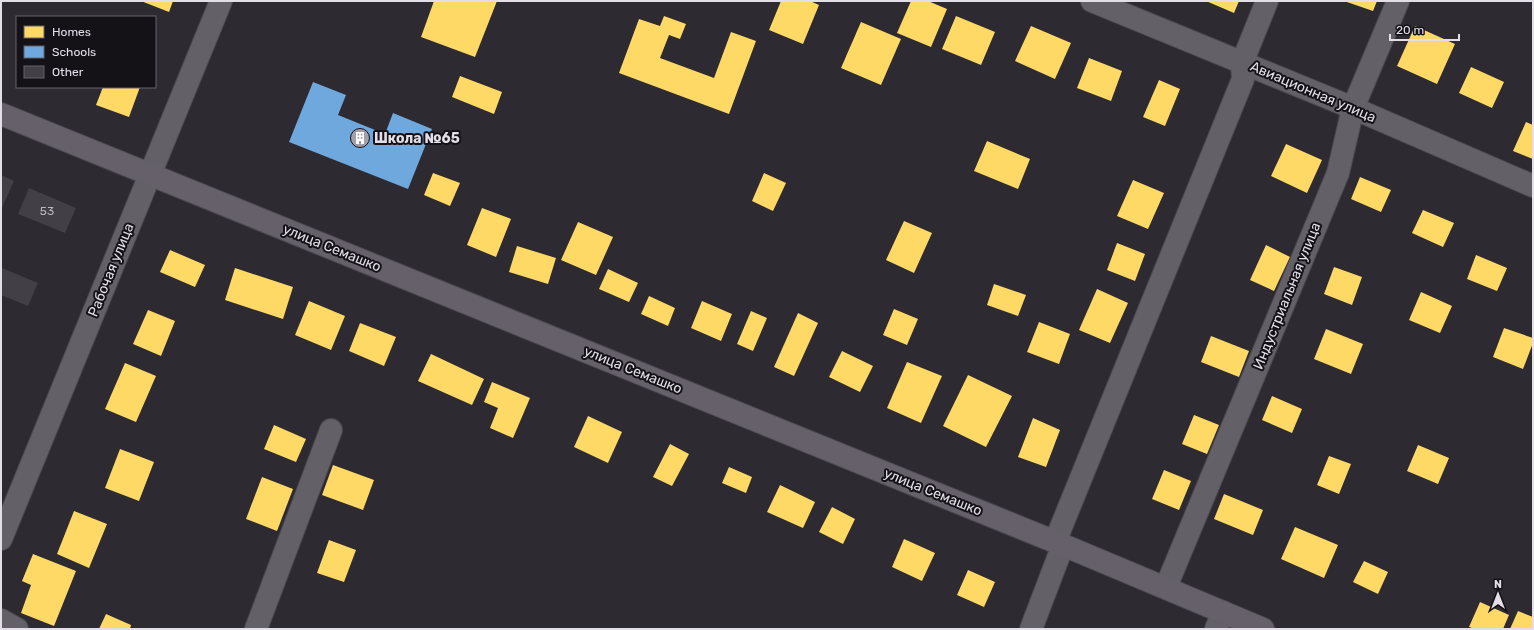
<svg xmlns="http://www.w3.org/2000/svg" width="1534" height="630" font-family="Rubik,sans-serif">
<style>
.homes{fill:#ffd966}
.schools{fill:#6fa8dc}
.building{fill:#423f46}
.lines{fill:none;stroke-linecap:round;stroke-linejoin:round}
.minor-casing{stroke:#4b474f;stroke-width:24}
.major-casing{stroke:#4b474f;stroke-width:24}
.minor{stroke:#636167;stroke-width:22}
.major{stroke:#65606a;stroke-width:22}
.labels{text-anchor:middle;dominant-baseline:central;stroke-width:4;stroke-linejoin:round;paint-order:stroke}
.number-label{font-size:12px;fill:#bbb6c0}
.street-label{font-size:14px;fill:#e3dee8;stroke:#141117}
.poi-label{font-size:14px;font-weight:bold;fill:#e3dee8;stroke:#141117;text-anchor:start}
</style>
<rect width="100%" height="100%" fill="#2d2a32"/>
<!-- homes -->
<g class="homes">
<path d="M141 1H173L169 12Z"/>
<path d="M434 1H497L475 57 421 37Z"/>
<path d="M781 1H810L819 5 803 44 769 30Z"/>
<path d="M911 1H928L947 9 931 47 897 33Z"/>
<path d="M1206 1H1239L1234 13Z"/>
<path d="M1344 1H1377L1373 11Z"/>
<path d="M664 16 686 24 680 39 669 35 660 58 714 78 731 32 756 41 729 114 619 73 639 19 660 26Z"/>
<path d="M956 16 995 32 981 65 942 49Z"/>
<path d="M861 22 901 39 881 85 841 68Z"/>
<path d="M1031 26 1071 43 1055 79 1015 61Z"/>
<path d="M1415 26 1455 44 1437 84 1397 66Z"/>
<path d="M1089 58 1122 71 1111 101 1077 88Z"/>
<path d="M1471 67 1504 82 1492 108 1459 93Z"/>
<path d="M460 76 502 92 494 114 452 97Z"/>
<path d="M1159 80 1180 89 1165 126 1143 117Z"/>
<path d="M103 87H140L129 117 96 105Z"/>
<path d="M1526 122 1533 125V159L1513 151Z"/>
<path d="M987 141 1030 159 1018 189 974 171Z"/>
<path d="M1286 144 1322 160 1307 193 1271 176Z"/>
<path d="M433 173 460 183 450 206 424 195Z"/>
<path d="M764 173 786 183 773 211 752 201Z"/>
<path d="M1360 177 1391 190 1381 212 1351 199Z"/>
<path d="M1133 180 1164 193 1148 229 1117 216Z"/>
<path d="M482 208 511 219 496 257 467 245Z"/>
<path d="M1423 210 1454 223 1443 247 1412 233Z"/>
<path d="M904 221 932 233 914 273 886 260Z"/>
<path d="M578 222 613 237 596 275 561 260Z"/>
<path d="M1117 243 1145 254 1135 281 1107 270Z"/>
<path d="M1266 245 1290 257 1274 291 1250 280Z"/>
<path d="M517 246 556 258 548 284 509 272Z"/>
<path d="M170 250 205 265 195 287 160 272Z"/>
<path d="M1476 255 1507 268 1497 291 1467 279Z"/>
<path d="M1334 267 1362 277 1352 305 1324 294Z"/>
<path d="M235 268 293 287 283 319 225 300Z"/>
<path d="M608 269 638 283 629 302 599 289Z"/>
<path d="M994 284 1026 295 1018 316 987 305Z"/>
<path d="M1097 289 1128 303 1110 343 1079 330Z"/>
<path d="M1421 292 1452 306 1440 333 1409 320Z"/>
<path d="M649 296 675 308 668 326 641 314Z"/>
<path d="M309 301 345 316 331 350 295 335Z"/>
<path d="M702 301 732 314 721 341 691 328Z"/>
<path d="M894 309 918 319 907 345 883 335Z"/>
<path d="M148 310 175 321 161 356 133 344Z"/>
<path d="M751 311 767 318 753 351 737 344Z"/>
<path d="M798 313 818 323 794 376 774 367Z"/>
<path d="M1039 322 1070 334 1059 364 1027 352Z"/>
<path d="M360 323 396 337 384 366 349 351Z"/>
<path d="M1504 328 1533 338V343L1523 369 1493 357Z"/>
<path d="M1326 329 1363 344 1351 374 1314 359Z"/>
<path d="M1211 336 1249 351 1239 377 1201 362Z"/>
<path d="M842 351 873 366 860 392 829 377Z"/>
<path d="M431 354 484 379 472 405 418 381Z"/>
<path d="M907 362 942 376 921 423 887 408Z"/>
<path d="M125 363 156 376 136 422 105 409Z"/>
<path d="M968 375 1012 396 986 447 943 426Z"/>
<path d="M492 382 530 398 513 438 490 428 498 408 484 402Z"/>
<path d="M1272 396 1302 409 1292 433 1262 420Z"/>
<path d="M1194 415 1219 425 1207 454 1182 444Z"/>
<path d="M588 416 622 432 608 463 574 447Z"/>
<path d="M1033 418 1060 430 1046 467 1018 457Z"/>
<path d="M274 425 306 439 296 462 264 449Z"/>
<path d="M670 444 689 454 672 486 653 477Z"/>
<path d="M1418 445 1449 458 1438 484 1407 471Z"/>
<path d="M120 449 154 462 139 501 105 488Z"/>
<path d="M1329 456 1351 464 1339 494 1317 485Z"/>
<path d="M333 465 374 480 363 510 322 495Z"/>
<path d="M729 467 752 477 746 493 722 483Z"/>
<path d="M1164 470 1191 481 1179 510 1152 499Z"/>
<path d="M262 477 293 489 277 531 246 519Z"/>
<path d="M780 485 815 502 803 528 767 512Z"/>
<path d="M1224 494 1263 510 1253 535 1214 519Z"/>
<path d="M832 507 855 519 843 544 819 532Z"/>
<path d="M74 511 107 524 89 568 57 554Z"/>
<path d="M1295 527 1338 545 1324 578 1281 559Z"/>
<path d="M904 539 935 553 922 581 892 567Z"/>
<path d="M329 540 356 550 344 582 317 573Z"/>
<path d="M33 554 76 571 54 626 21 613 31 585 22 581Z"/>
<path d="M1364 561 1388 572 1378 594 1353 582Z"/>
<path d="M968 570 995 582 984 607 957 595Z"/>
<path d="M1480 602 1509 615 1503 629H1475L1469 627Z"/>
<path d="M1518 611 1533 617V629H1510Z"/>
<path d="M106 614 131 625 130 629H99Z"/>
</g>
<!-- schools -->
<path class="schools" d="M313 82 346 95 338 115 385 134 393 113 432 129 408 189 289 142Z"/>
<!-- building -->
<g class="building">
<path d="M1 175 14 181 1 210Z"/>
<path d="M29 188 76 208 65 233 18 214Z"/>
<path d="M2 268 38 283 28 306 1 295Z"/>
</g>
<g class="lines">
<!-- minor casing -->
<g class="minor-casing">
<g id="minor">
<path d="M1092 1 1353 108 1533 186"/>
<path d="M1 539 221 1"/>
<path d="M1055 542 1243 79 1242 63 1267 1"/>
<path d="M1166 587 1338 173 1353 108 1398 1"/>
<path d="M1 620 17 629"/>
<path d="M256 629 331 430"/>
<path d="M1031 629 1063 545"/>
<path d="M1216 629 1223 612"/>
</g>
</g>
<!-- major casing -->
<g class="major-casing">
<path id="major" d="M1 114 1063 545 1263 629"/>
</g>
<!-- minor -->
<use href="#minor" class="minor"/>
<!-- major -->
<use href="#major" class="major"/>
</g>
<!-- icons -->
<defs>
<g id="building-disc" transform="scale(1)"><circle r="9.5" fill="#a39fa8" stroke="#141117"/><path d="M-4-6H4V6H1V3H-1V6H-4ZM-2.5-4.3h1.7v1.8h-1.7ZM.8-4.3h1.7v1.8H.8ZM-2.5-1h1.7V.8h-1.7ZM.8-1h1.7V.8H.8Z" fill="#fff"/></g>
</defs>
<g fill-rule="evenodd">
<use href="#building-disc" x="360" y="138"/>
</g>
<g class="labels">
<!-- number labels -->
<g class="number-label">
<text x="47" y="211">53</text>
</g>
<!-- street labels -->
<g class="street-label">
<text transform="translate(1313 92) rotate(23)">Авиационная улица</text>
<text transform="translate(332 248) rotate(22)">улица Семашко</text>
<text transform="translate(111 270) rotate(-68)">Рабочая улица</text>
<text transform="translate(1287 296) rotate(-68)">Индустриальная улица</text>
<text transform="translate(633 370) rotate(22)">улица Семашко</text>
<text transform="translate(933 492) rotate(22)">улица Семашко</text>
</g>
<!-- poi labels -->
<g class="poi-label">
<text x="374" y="138">Школа №65</text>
</g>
</g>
<!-- border -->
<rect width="1534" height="630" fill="none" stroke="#e3dee8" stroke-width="4"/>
<!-- legend -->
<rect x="16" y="16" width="140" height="72" fill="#141117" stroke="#67636b"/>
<rect x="24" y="26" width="20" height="12" fill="#ffd966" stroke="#67636b"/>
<text x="52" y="36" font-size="12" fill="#e3dee8">Homes</text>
<rect x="24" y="46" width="20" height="12" fill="#6fa8dc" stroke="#67636b"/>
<text x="52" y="56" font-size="12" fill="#e3dee8">Schools</text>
<rect x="24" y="66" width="20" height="12" fill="#423f46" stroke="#67636b"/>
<text x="52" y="76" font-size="12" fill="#e3dee8">Other</text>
<!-- north arrow -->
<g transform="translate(1498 594)" stroke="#141117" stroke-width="3" paint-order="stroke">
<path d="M0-3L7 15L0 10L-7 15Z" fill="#e3dee8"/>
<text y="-6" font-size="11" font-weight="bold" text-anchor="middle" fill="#e3dee8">N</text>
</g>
<!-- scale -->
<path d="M1390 34v6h69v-6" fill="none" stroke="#e3dee8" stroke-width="2"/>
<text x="1396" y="34" font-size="12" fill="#e3dee8" stroke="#141117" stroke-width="3" paint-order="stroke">20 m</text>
</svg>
